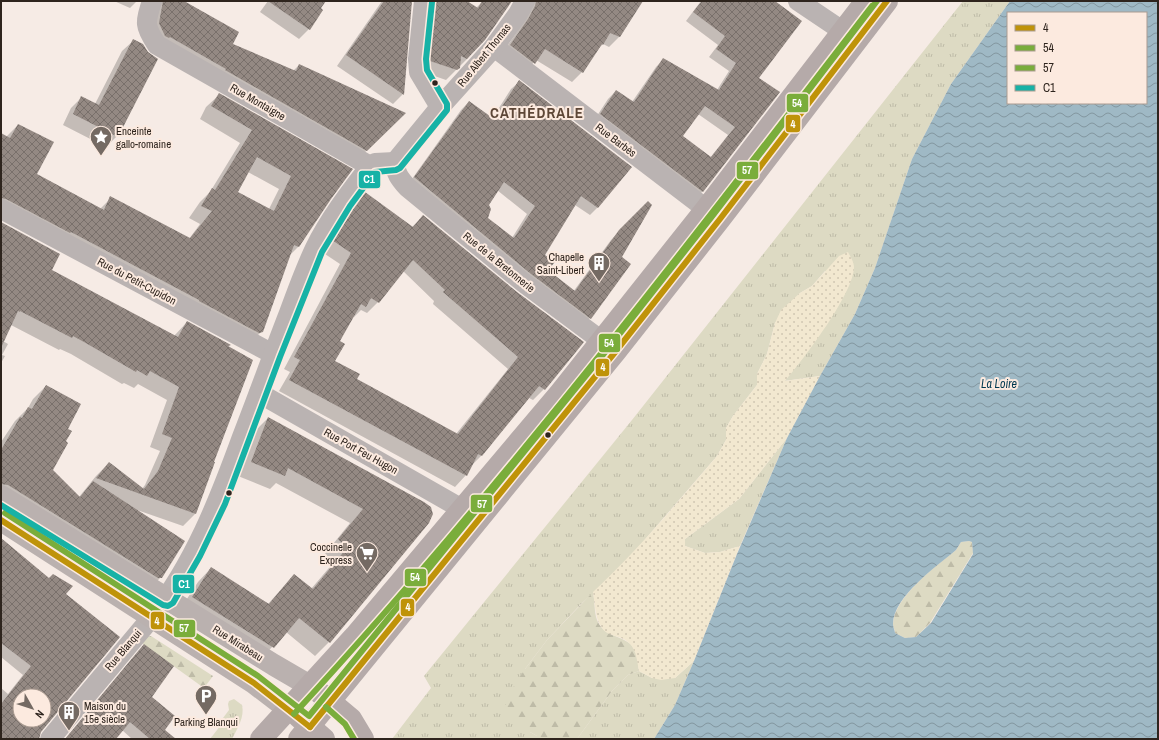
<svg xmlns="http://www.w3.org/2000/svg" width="1159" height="740" font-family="'Archivo Narrow',sans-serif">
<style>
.grass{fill:url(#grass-tufts)}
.forest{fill:url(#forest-firs)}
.sand{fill:url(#sand-dots)}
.water{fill:url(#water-waves);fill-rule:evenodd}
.shadow{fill:#0003;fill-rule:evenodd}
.building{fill:url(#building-cross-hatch);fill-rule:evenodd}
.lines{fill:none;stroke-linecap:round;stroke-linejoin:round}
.street{stroke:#bab3b2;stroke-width:20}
.secondary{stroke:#bab1af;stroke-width:22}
.primary{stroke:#b5aaa9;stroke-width:22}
.bus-1-casing{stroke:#fceadf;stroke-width:9}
.bus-2-casing{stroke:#fceadf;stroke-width:9}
.bus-3-casing{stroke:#fceadf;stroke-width:9}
.bus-4-casing{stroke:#fceadf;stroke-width:9}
.bus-1{stroke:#bf9309;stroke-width:6}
.bus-2{stroke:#7aad3b;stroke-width:6}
.bus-3{stroke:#7aad3b;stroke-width:6}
.bus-4{stroke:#17b2a6;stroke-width:6}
.bus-dot{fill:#2e241d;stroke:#fceadf;stroke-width:1.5}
.labels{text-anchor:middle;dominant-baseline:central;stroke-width:4;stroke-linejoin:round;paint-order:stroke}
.street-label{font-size:11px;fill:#2e241d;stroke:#fceadf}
.poi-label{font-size:11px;fill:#2e241d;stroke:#fceadf;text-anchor:start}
.water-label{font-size:12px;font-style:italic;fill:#003950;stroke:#fceadf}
.district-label{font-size:15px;font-weight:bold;letter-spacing:1px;fill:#5e4737;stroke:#fceadf}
.line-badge{stroke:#fceadf;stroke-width:1.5}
.badge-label{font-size:11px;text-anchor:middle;font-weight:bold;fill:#fff}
</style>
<defs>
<pattern id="grass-tufts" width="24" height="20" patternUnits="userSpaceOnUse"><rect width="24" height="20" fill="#dddac3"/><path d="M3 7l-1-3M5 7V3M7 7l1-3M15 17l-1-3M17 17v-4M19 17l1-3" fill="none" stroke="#bebba7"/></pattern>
<pattern id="forest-firs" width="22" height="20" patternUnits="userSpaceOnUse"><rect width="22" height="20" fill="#dddac3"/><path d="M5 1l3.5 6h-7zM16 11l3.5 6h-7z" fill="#bebba7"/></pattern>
<pattern id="sand-dots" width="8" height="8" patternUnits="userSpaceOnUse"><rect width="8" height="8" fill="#f2e8d0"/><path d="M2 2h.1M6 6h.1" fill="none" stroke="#d0c7b2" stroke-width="1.8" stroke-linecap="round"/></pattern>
<pattern id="water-waves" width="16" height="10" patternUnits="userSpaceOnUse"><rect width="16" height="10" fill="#9fb9c5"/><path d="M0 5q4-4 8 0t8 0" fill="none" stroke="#82969f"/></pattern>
<pattern id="building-cross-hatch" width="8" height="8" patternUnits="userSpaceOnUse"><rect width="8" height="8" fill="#948983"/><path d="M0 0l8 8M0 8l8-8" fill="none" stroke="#79706b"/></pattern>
</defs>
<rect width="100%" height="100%" fill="#f6ebe5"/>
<!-- grass -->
<g class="grass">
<path d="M963 1H1010L951 84 912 159 875 268 855 314 820 376 784 381C809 352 830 319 849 285L825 271 812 286 800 293 775 323 767 354 757 374V385L733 416 726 428V440L717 456 642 543 623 565 580 605 547 640 525 669 530 732 537 736V739H392L431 688 424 676 632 420Z"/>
<path d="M787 438 740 546 720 552 705 553 685 546V539L739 499Z"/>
<path d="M694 661 675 705 654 739H577L612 691 628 675 639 671 652 678H675Z"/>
<path d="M234 699 242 705C245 717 237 729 232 739H210L224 721 223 718 229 710 228 704 229 701Z"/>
</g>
<!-- forest -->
<g class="forest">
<path d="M969 541 972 542 973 553 930 623 916 637 905 638 895 633C895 630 893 627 893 624 894 597 936 566 956 550L961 542Z"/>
<path d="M593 592C595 601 594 612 597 620 605 640 629 634 636 652 638 658 638 665 639 671L628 675 612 691 577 739H537V736L513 722 505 713 507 697 525 669 547 640Z"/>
<path d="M151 636 213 676 204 688 140 642 143 638Z"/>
</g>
<!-- sand -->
<path class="sand" d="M848 252C850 256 854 262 854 267 854 293 803 360 785 381L820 376 787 438 739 499 685 539V546L705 553 720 552 740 546 694 661 675 678 661 680 652 678 639 671C636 653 635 641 615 636 610 634 605 633 602 628 595 619 595 604 593 592 638 550 677 503 717 456L726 440V428L733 416 757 385V374L767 354 775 323 781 310 800 293 812 286 839 256Z"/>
<!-- water -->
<path class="water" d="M1010 1H1158V739H654L675 705 694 661 737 554 787 438 820 376 855 314 875 268 912 159 951 84ZM1008 13H1146V103H1008ZM969 541 972 542 973 554 931 623 916 637 905 638 895 633C895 631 893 627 893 624 893 597 937 566 956 550L961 542Z"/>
<!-- shadow -->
<g class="shadow">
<path d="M114 1H137L130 8Z"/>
<path d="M148 1H182L231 44 293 71 299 65 404 114 357 160 159 46Z"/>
<path d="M268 1H325L309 29 299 39 260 12Z"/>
<path d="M382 1H411L403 94 393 104 337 66Z"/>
<path d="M419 1H465L476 8 482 2 486 1H511L467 59 446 80 420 71Z"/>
<path d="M521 1H642L619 37 609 47 603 44 596 51 582 72 572 82 536 60 524 73 501 55 517 32 525 17Z"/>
<path d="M701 1H771L758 78 779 92 702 192 695 199 593 122 608 99 616 91 632 102 656 67 664 59 717 90 729 71 709 57 718 45 686 21ZM698 114 728 135 710 158 682 136Z"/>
<path d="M133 41 157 59 117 136 106 147 63 125 71 108 81 98 95 104 122 51Z"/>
<path d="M519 82 598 207 590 215 575 205 544 255 547 270 573 292 611 240 648 203 590 318 583 326 407 186 461 110 469 102 492 119 511 89ZM497 190 527 214 512 238 487 218V205Z"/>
<path d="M219 95 330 199 298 247 288 257 262 331 249 344 1 215V134L6 137 18 125 35 174 100 209 111 198 189 239 200 224 189 218 200 202 210 192 240 143 200 119 206 107ZM248 172 279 189 269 209 237 193Z"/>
<path d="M365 193 412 227 423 216 544 389 533 400 529 398 482 455 471 466 466 475 455 487 279 391 290 372 284 369 340 264 322 252 354 204ZM403 271 434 301 433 304 508 369 456 434 356 379 334 362 339 342 353 316 354 317 361 310 367 313 378 302Z"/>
<path d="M1 223 51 270 174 336 187 322 230 345 228 347 213 462 195 514 183 526 137 510 161 577 148 590 1 502V442L15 421 28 408 33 399 46 386 66 429 52 471 79 497 96 476 109 463 142 489 145 485 160 451 150 447 167 400 138 384 134 388 124 383 122 384 71 354 60 349 59 350 11 325 3 341 8 344 2 355 5 356 1 363Z"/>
<path d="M268 418 423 503 329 642 315 656 286 632 259 661 179 611 198 582 211 568 268 604 294 575 311 589 334 562 325 554 350 523 276 483 270 489 238 476 254 432Z"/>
<path d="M1 539 64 594 119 637 40 731 38 739H1V688L8 694 23 675 1 657ZM20 696H44V720H20Z"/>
<path d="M136 654 163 730 164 739H132L122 730 114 739H65Z"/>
</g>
<!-- building -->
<g class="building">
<path d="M163 1H184L239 32 233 44 296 71 299 64 406 113 367 151 225 70 226 69 170 37 169 38 165 36 159 23Z"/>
<path d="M268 1H326L321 8 323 10 310 30Z"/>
<path d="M384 1H412L404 95 346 55Z"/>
<path d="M435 1H467L478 8 482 1H512L485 40 467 59 461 56 460 68 457 70 430 61Z"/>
<path d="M536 1H643L620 37 610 33 603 45 602 44 583 73 545 49 535 64 510 45 528 19 535 6Z"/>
<path d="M702 1H775L802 21 759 78 780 92 703 192 600 114 616 90 634 102 663 58 719 90 736 63 716 49 725 36 693 12ZM705 106 735 127 711 157 683 136Z"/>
<path d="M133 39 143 44 148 52 158 59 118 137 73 114 81 96 99 105Z"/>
<path d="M519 80 632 167 598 208 581 196 545 255 555 262 548 270 575 291 619 230 648 201 652 205 622 257 631 264 591 319 531 274 414 177 469 101 494 119ZM504 182 535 206 514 238 488 218 491 209 489 205Z"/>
<path d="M219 93 353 169 331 199 299 247 294 245 263 332 259 333 199 301V300L71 232 70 233 6 199 1 198V133L10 138 18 124 54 142 37 174 104 210 110 196 190 238 212 211 201 206 212 188 215 190 252 130 211 106ZM257 157 291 176 274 211 238 192Z"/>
<path d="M365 192 413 227 423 215 517 292 584 342 545 390 539 386 482 456 478 454 467 476 289 380 300 360 294 357 351 253 332 240ZM413 260 445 290 443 292 518 357 458 434 357 379 360 374 335 361 345 344 340 341 361 304 366 307 371 298 379 303Z"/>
<path d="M1 222 60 254 52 270 178 337 187 321 231 345 228 346 253 360 214 462H215L196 514 96 478 109 462 144 489 158 471 172 438 162 434 179 387 150 371 147 376 137 370 136 372 84 342 73 336 72 338 20 311V312L18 311 1 348Z"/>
<path d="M46 385 81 404 68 429 72 431 66 441 68 443 53 470 80 497 93 481 185 541 162 578H158L8 485 1 484V450L20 417 22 418 28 407 32 409Z"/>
<path d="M268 417 424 502 431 507 432 511 433 514 429 523 330 643 299 618 274 648 192 597 211 567 269 604 294 574 313 589 347 548 338 539 363 509 288 468 285 476 251 462Z"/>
<path d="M1 538 49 578 53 574 73 586 66 594 120 637 41 732 39 739H1V704L31 666 1 643ZM20 696H44V720H20Z"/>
<path d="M144 644 174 666 152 697 175 716 165 730 176 739H150L130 722 116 739H65Z"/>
</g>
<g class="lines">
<!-- street -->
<g class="street">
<path d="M152 1C145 23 144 26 157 45L370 166"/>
<path d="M424 1 418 59 419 72 440 107"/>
<path d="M798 1 856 40"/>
<path d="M494 47 718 218"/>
<path d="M395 162C395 173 400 179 407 187L524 283 614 350"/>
<path d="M395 162 440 107 494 47 518 14 525 1"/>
<path d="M1 209 273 354"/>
<path d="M259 393 462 509"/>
<path d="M50 739 152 617C194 564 219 500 242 437 258 396 273 354 289 313 297 291 305 269 315 248 329 219 350 192 370 166L375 163 395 162"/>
</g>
<!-- secondary -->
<g class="secondary">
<path d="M1 496 274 665 310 686"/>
<path d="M1 520 254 683 288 709"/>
</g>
<!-- primary -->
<g class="primary">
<path d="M320 693 351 719 363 739"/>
<path d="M299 717 324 739"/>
<path d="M261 739 355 636 560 393 706 209 866 1"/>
<path d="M299 739 616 351 720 219 887 1"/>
</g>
<!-- bus-1 casing -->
<g class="bus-1-casing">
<g id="bus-1">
<path d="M1 520 254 683 310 727"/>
<path d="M310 727 616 351 720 219 887 1"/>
</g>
</g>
<!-- bus-2 casing -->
<g class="bus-2-casing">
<g id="bus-2">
<path d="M326 707 345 724 354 739"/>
<path d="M294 714C500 490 686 248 872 6"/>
</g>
</g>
<!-- bus-3 casing -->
<g class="bus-3-casing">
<path id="bus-3" d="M5 513 258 676 309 716 610 346 714 214 877 1"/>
</g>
<!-- bus-4 casing -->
<g class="bus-4-casing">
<path id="bus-4" d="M1 505 163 605 168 606 173 603 200 556 225 504 280 357 322 252 350 206 375 172 396 170 400 168 447 110V104L427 70 426 59 432 2"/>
</g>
<!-- bus-1 -->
<use href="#bus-1" class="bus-1"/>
<!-- bus-2 -->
<use href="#bus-2" class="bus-2"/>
<!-- bus-3 -->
<use href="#bus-3" class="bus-3"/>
<!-- bus-4 -->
<use href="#bus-4" class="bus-4"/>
</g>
<!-- icons -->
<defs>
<g id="sight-pin" transform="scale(1.15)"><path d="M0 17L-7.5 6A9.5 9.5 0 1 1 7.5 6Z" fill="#746a63" stroke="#fceadf"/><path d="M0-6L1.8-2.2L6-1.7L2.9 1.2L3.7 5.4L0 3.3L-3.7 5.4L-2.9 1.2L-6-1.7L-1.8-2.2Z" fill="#fff"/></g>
<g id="building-pin" transform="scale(1.15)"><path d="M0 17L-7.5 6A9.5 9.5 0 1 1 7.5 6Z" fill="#746a63" stroke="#fceadf"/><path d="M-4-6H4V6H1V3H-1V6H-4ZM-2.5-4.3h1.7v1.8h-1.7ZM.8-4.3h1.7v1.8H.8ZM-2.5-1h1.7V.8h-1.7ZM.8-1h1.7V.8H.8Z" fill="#fff"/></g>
<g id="supermarket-pin" transform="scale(1.15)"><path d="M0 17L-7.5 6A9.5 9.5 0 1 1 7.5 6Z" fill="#746a63" stroke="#fceadf"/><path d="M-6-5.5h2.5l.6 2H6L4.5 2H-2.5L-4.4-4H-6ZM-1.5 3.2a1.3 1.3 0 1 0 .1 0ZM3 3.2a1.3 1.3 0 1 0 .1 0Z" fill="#fff"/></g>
<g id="parking-pin" transform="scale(1.15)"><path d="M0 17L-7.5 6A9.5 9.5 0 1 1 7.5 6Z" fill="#746a63" stroke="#fceadf"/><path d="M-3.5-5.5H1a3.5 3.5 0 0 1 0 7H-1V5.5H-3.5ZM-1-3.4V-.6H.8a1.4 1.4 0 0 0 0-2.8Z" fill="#fff"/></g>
</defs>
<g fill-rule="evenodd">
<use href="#sight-pin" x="101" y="137"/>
<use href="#building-pin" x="599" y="263"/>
<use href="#supermarket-pin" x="367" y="553"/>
<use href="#parking-pin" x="206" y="696"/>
<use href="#building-pin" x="69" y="712"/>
</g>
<!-- markers -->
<g class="bus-dot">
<circle cx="435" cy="83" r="3.5"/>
<circle cx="548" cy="435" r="3.5"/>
<circle cx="229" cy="493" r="3.5"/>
</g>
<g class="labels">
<!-- street labels -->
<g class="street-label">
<text transform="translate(484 55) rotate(-51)">Rue Albert Thomas</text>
<text transform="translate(258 102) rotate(30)">Rue Montaigne</text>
<text transform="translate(616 140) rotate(37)">Rue Barbès</text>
<text transform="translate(499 262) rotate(39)">Rue de la Bretonnerie</text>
<text transform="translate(137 281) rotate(28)">Rue du Petit-Cupidon</text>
<text transform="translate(361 451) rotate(29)">Rue Port Feu Hugon</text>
<text transform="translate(238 643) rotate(32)">Rue Mirabeau</text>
<text transform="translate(123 650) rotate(-50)">Rue Blanqui</text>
</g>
<!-- poi labels -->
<g class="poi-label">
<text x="116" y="131">Enceinte<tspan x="116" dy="13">gallo-romaine</tspan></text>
<text x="584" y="257" text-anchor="end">Chapelle<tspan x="584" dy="13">Saint-Libert</tspan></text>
<text x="352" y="547" text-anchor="end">Coccinelle<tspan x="352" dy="13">Express</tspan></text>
<text x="84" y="706">Maison du<tspan x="84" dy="13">15e siècle</tspan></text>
<text x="206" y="722" text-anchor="middle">Parking Blanqui</text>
</g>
<!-- water labels -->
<g class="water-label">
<text x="999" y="384">La Loire</text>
</g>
<!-- district labels -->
<g class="district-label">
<text x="537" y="112">CATHÉDRALE</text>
</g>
</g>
<g class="line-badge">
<rect x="786" y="93" width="23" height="20" rx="4" fill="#7aad3b"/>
<rect x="785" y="114" width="16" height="19" rx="4" fill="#bf9309"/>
<rect x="736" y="161" width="23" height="19" rx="4" fill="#7aad3b"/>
<rect x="358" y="170" width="23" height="19" rx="4" fill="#17b2a6"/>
<rect x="598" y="333" width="23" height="20" rx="4" fill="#7aad3b"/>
<rect x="595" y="358" width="15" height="19" rx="4" fill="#bf9309"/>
<rect x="470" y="494" width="23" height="19" rx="4" fill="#7aad3b"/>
<rect x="404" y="568" width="23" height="19" rx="4" fill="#7aad3b"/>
<rect x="172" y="574" width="23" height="20" rx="4" fill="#17b2a6"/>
<rect x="400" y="598" width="15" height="19" rx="4" fill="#bf9309"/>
<rect x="150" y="611" width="15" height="19" rx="4" fill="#bf9309"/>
<rect x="173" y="619" width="23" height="19" rx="4" fill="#7aad3b"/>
</g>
<g class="badge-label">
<text x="797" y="107">54</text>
<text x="793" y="128">4</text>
<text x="747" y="174">57</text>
<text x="369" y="183">C1</text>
<text x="609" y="347">54</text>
<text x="603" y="371">4</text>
<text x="482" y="508">57</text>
<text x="415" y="581">54</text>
<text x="184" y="588">C1</text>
<text x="408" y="611">4</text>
<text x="157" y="625">4</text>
<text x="184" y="632">57</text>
</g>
<!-- border -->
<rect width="1159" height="740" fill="none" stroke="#2e241d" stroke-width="4"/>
<!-- legend -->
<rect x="1007" y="12" width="140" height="92" fill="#fceadf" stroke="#aa9b91"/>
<rect x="1015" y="25" width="20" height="6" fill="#bf9309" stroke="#aa9b91"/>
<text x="1043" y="32" font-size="12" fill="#2e241d">4</text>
<rect x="1015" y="45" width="20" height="6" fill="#7aad3b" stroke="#aa9b91"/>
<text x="1043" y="52" font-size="12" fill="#2e241d">54</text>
<rect x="1015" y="65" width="20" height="6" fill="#7aad3b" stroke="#aa9b91"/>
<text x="1043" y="72" font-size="12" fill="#2e241d">57</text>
<rect x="1015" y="85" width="20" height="6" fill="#17b2a6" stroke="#aa9b91"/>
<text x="1043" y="92" font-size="12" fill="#2e241d">C1</text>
<!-- north arrow -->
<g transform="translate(32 708) rotate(129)"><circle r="19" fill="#fceadf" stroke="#aa9b91"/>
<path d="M0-3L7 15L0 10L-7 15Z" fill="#746a63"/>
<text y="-6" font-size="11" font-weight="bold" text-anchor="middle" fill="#2e241d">N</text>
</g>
</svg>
